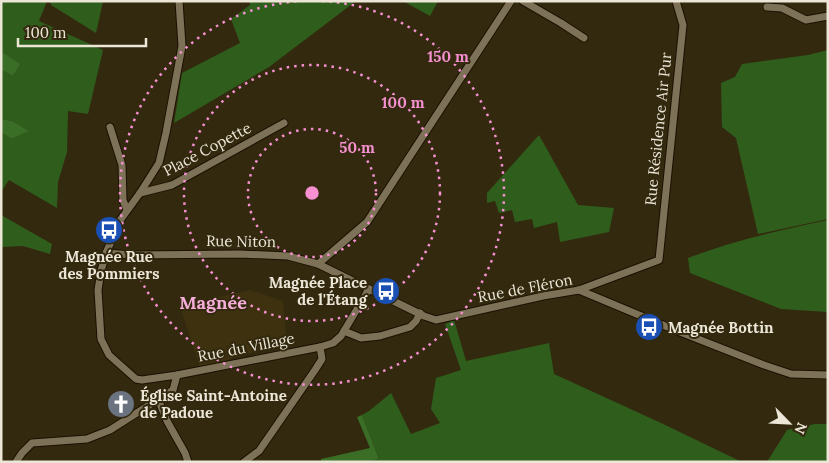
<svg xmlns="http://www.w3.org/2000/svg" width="829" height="463" font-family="Lora,serif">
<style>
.built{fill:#3d310f}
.green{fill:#2f5e1c}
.forest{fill:#3a6d26}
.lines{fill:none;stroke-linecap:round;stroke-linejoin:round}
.minor-casing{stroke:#1a1100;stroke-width:9}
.minor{stroke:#7d7257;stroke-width:7}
.ring{fill:none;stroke:#f690d0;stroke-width:2.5;stroke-dasharray:2.5 5}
.labels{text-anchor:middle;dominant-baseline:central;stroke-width:4;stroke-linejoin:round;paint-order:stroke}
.street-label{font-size:15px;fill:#ece6d7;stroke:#33290f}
.poi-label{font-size:15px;font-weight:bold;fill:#ece6d7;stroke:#33290f;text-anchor:start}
.quarter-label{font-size:18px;font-weight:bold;fill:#f5add9;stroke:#33290f}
.centre{fill:#f690d0;stroke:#33290f;stroke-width:2.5}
.ring-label{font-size:15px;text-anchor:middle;font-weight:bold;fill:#f690d0;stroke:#33290f;stroke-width:4;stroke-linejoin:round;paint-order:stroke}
</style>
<rect width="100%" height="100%" fill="#33290f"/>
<!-- built -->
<path class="built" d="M250 290 283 301 287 343H283L200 368 180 306Z"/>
<!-- green -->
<g class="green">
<path d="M1 1H47L39 21 103 50 88 114 68 111 67 152 58 182 57 208 9 180 1 192V132L11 139 28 131 12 121 1 119V70L13 76 19 64 1 51Z"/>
<path d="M50 1H103L96 33 51 5Z"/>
<path d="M249 1H356L269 67 174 123 182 73 240 43 231 19 250 5Z"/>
<path d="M403 1H438L430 16Z"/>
<path d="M828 50V219L758 234 736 138 722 127 721 83 735 77 742 64 808 55Z"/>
<path d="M539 135 578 205 614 208 609 232 560 242 557 222 534 228 532 219 515 222 512 210 499 213 495 201 487 203V193Z"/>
<path d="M1 215 52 244 50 254 23 246 1 247Z"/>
<path d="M828 220V312L781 309 690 273 688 258C733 241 780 230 828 220Z"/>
<path d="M454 320 466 361 549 343 554 374 661 423 742 462H366L379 459 362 415 369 411 391 393 411 434 440 423 431 409 436 378 461 370 445 324Z"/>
<path d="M815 424H828L827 462H767L787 430Z"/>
</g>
<!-- forest -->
<g class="forest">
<path d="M1 51 20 64 13 76 1 70Z"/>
<path d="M1 119 12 121 29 131 11 139 1 132Z"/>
<path d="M362 415 379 459 366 462H321V459L370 448 357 417Z"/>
</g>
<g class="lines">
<!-- minor casing -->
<g class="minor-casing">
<g id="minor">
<path d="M179 1 182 46 166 133 159 163 140 193 121 219 106 253 101 271 98 290 101 339 109 355 136 379 142 380 177 375 320 347 333 343 341 336 369 289"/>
<path d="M523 1 561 23 584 38"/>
<path d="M767 7 782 8 806 20 828 16"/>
<path d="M110 127 122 165 123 200 127 210"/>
<path d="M140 193 172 185 284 123"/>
<path d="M106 253 132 255 240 254 288 256 318 264 424 316 436 320 543 296 579 290 659 260 683 25 676 1"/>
<path d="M318 264 367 222 511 1"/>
<path d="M579 290 670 328 764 365 791 374 828 375"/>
<path d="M344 331 361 338 380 336 410 327 416 321 420 313"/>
<path d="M158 399 167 421 185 453 188 462"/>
<path d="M16 462 22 453 32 443 87 439 110 430 173 390 177 375"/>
<path d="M244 462 259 451 315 370 322 359 320 347"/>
</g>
</g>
<!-- minor -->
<use href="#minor" class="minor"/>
</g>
<!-- distance rings -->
<g class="ring">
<circle cx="312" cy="193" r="64"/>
<circle cx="312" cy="193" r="128"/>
<path d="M322 1A192 192 0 1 1 302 1"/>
</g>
<!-- icons -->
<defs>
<g id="bus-disc" transform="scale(1.4375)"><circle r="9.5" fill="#1a4fb4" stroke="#33290f"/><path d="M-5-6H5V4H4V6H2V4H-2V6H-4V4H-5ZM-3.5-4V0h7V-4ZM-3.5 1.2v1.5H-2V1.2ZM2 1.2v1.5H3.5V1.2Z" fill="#fff"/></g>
<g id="church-disc" transform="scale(1.4375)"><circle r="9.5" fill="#6b7280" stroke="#33290f"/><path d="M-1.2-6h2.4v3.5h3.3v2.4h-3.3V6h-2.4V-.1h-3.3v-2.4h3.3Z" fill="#fff"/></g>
</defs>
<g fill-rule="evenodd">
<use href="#bus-disc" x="109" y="230"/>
<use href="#bus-disc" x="386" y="291"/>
<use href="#bus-disc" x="649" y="327"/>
<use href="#church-disc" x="121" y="404"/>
</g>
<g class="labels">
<!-- street labels -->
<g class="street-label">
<text transform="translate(658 129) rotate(-84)">Rue Résidence Air Pur</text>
<text transform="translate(207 149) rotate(-28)">Place Copette</text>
<text transform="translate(241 241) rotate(1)">Rue Niton</text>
<text transform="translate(525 288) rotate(-11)">Rue de Fléron</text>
<text transform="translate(246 347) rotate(-11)">Rue du Village</text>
</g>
<!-- poi labels -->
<g class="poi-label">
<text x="109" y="256" text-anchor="middle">Magnée Rue<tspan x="109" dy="17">des Pommiers</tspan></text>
<text x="367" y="282" text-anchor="end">Magnée Place<tspan x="367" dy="17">de l'Étang</tspan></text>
<text x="668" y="327">Magnée Bottin</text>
<text x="140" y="395">Église Saint-Antoine<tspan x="140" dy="17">de Padoue</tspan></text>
</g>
<!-- quarter labels -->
<g class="quarter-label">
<text x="213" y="302">Magnée</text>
</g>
</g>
<circle cx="312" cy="193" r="8" class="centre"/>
<g class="ring-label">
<text x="448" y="62">150 m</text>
<text x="403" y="108">100 m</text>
<text x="357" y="153">50 m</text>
</g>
<!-- border -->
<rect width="829" height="463" fill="none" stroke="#ece6d7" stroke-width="5"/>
<!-- north arrow -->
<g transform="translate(789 423) rotate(114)" stroke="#33290f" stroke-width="4" paint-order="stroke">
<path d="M0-4L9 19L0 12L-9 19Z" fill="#ece6d7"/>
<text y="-8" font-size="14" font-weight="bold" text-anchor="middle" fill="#ece6d7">N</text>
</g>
<!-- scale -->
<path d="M18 38v8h128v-8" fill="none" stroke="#ece6d7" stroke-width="2.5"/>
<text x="25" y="38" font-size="15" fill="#ece6d7" stroke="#33290f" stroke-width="4" paint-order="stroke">100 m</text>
</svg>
